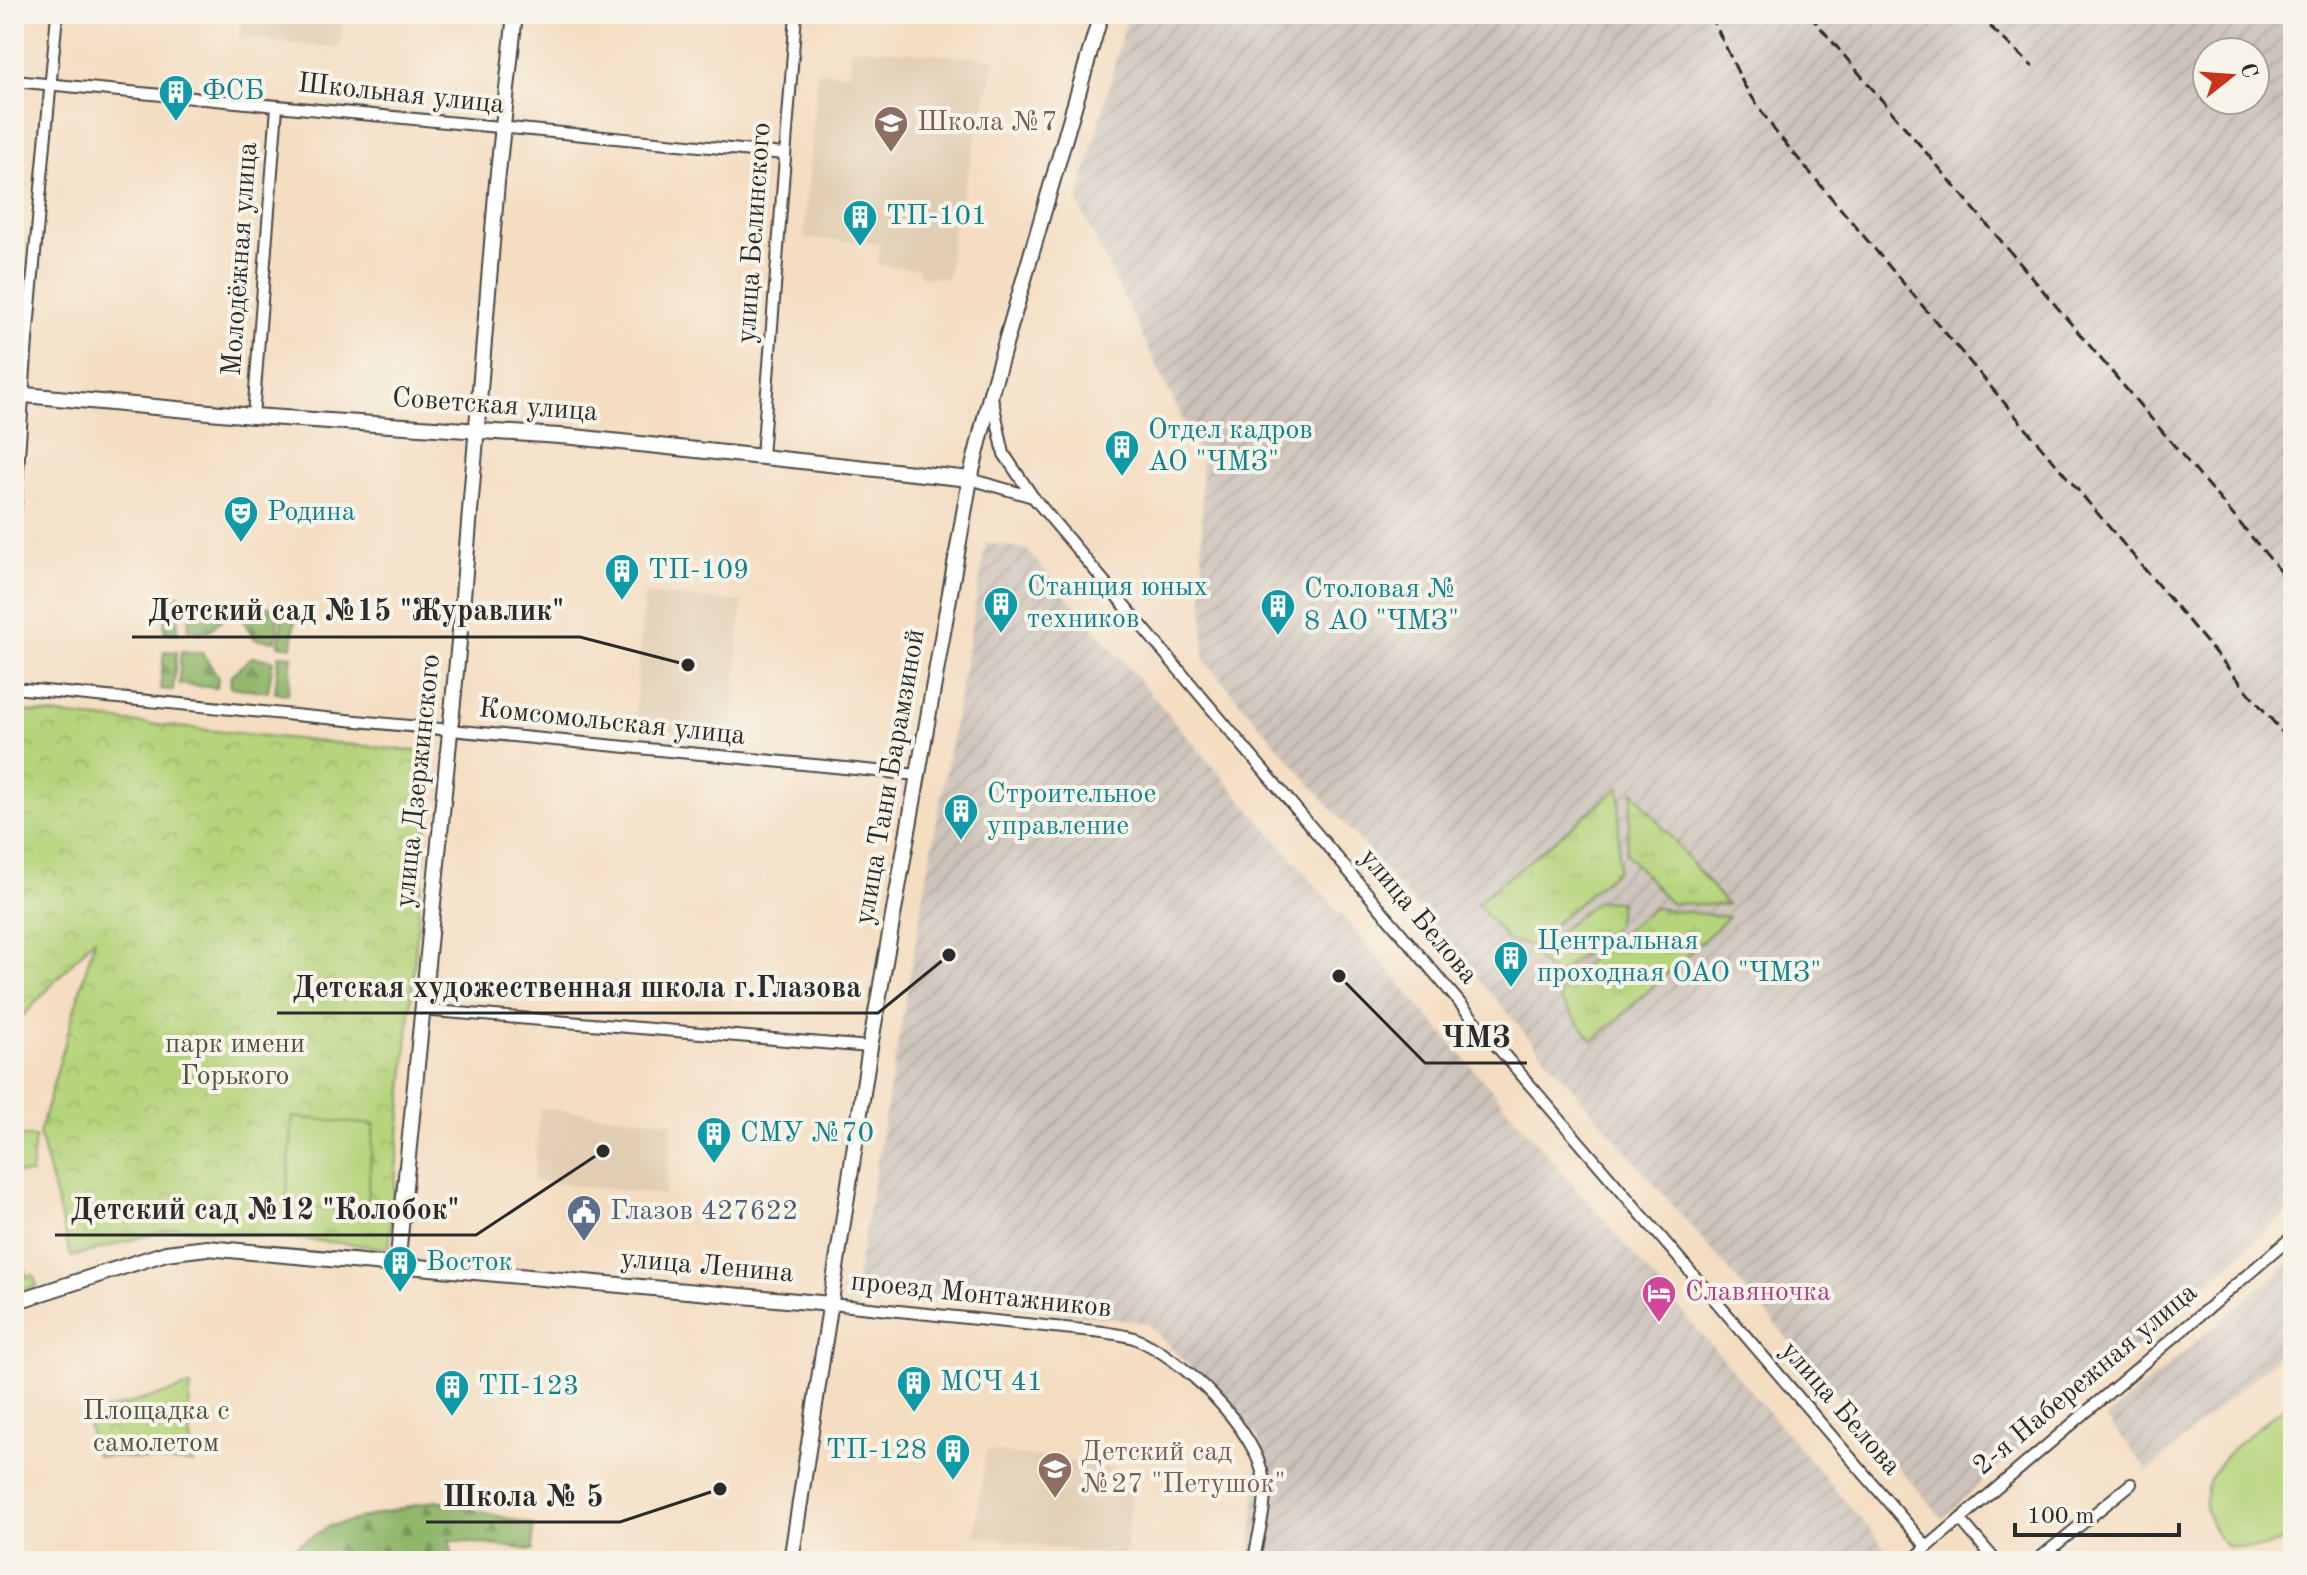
<svg xmlns="http://www.w3.org/2000/svg" width="2307" height="1575" font-family="'Old Standard TT',serif">
<style>
.built{fill:#e1cdb2}
.industrial{fill:url(#industrial-furrows);fill-rule:evenodd}
.grass{fill:url(#grass-tufts);stroke:#708053;stroke-width:2}
.forest{fill:url(#forest-firs);stroke:#5e704b;stroke-width:2}
.park{fill:url(#park-crowns);stroke:#708053;stroke-width:2}
.garden{fill:#b5d47b;stroke:#708053;stroke-width:2}
.lines{fill:none;stroke-linecap:round;stroke-linejoin:round}
.street-casing{stroke:#494642;stroke-width:14}
.secondary-casing{stroke:#494642;stroke-width:18}
.street{stroke:#fff;stroke-width:10}
.secondary{stroke:#fff;stroke-width:14}
.rail{stroke:#2b2b2b;stroke-width:3;stroke-dasharray:12 6;stroke-linecap:butt}
.labels{text-anchor:middle;dominant-baseline:central;stroke-width:8;stroke-linejoin:round;paint-order:stroke}
.culture-label{font-size:28px;fill:#0d838f;stroke:#f7f3e8;text-anchor:start}
.street-label{font-size:28px;fill:#2b2b2b;stroke:#f7f3e8}
.education-label{font-size:28px;fill:#785e54;stroke:#f7f3e8;text-anchor:start}
.park-label{font-size:28px;fill:#4e553f;stroke:#f7f3e8}
.service-label{font-size:28px;fill:#4e5e75;stroke:#f7f3e8;text-anchor:start}
.hotel-label{font-size:28px;fill:#b23c85;stroke:#f7f3e8;text-anchor:start}
.leader{fill:none;stroke:#2b2b2b;stroke-width:3}
.callout-dot{fill:#2b2b2b;stroke:#f7f3e8;stroke-width:3}
.callout-label{font-size:30px;text-anchor:middle;font-weight:bold;fill:#2b2b2b;stroke:#f7f3e8;stroke-width:8;stroke-linejoin:round;paint-order:stroke}
</style>
<defs>
<pattern id="industrial-furrows" width="10" height="10" patternUnits="userSpaceOnUse" patternTransform="scale(2)"><rect width="10" height="10" fill="#ccc2b9"/><path d="M-1 1l2-2M0 10L10 0M9 11l2-2" fill="none" stroke="#afa79f"/></pattern>
<pattern id="grass-tufts" width="24" height="20" patternUnits="userSpaceOnUse" patternTransform="scale(2)"><rect width="24" height="20" fill="#b5d47b"/><path d="M3 7l-1-3M5 7V3M7 7l1-3M15 17l-1-3M17 17v-4M19 17l1-3" fill="none" stroke="#9cb66a"/></pattern>
<pattern id="forest-firs" width="22" height="20" patternUnits="userSpaceOnUse" patternTransform="scale(2)"><rect width="22" height="20" fill="#90b66b"/><path d="M5 1l3.5 6h-7zM16 11l3.5 6h-7z" fill="#769458"/></pattern>
<pattern id="park-crowns" width="20" height="18" patternUnits="userSpaceOnUse" patternTransform="scale(2)"><rect width="20" height="18" fill="#b5d47b"/><path d="M2 6a3 3 0 1 1 6 0M12 15a3 3 0 1 1 6 0" fill="none" stroke="#9cb66a"/></pattern>
</defs>
<rect width="100%" height="100%" fill="#f7f3e8"/>
<filter id="ink" filterUnits="userSpaceOnUse"><feTurbulence type="fractalNoise" baseFrequency=".0125" numOctaves="2"/><feDisplacementMap in="SourceGraphic" scale="16" xChannelSelector="R" yChannelSelector="G"/><feConvolveMatrix kernelMatrix="1 2 1 2 8 2 1 2 1" color-interpolation-filters="sRGB"/></filter>
<filter id="wash" filterUnits="userSpaceOnUse"><feTurbulence type="fractalNoise" baseFrequency=".006" numOctaves="4" result="noise"/><feDisplacementMap in="SourceGraphic" scale="32" xChannelSelector="R" yChannelSelector="G"/><feGaussianBlur stdDeviation="1.8" result="paint"/><feColorMatrix in="noise" values="0 0 0 0 0 0 0 0 0 0 0 0 0 0 0 0 0 1.4 0 .05"/><feComposite in="paint" operator="in"/></filter>
<g filter="url(#wash)">
<rect width="100%" height="100%" fill="#f4ddc1"/>
<!-- built -->
<g class="built">
<path d="M242 14H344L340 48 240 38Z"/>
<path d="M852 47 996 59 952 233 948 278 919 276V269L878 265 880 244 804 238 817 72 850 73Z"/>
<path d="M644 594 742 602 732 736 634 728Z"/>
<path d="M540 1108 673 1122 665 1195 533 1181Z"/>
<path d="M986 1450 1135 1471 1124 1557 974 1536Z"/>
</g>
<!-- industrial -->
<g class="industrial">
<path d="M1128 14H2293V1207L1942 1518 1204 660 1201 457 1078 203ZM2207 52H2255V100H2207Z"/>
<path d="M986 543 1026 549 1889 1552 1878 1561H1251L1259 1438 1147 1323 855 1286Z"/>
<path d="M2293 1260V1343L2148 1470 2106 1418Z"/>
</g>
<!-- grass -->
<g class="grass">
<path d="M1620 787 1618 869 1530 945 1508 941 1477 903Z"/>
<path d="M1633 791 1727 905 1670 903 1626 853Z"/>
<path d="M1597 901 1620 902 1616 925 1554 978 1533 953Z"/>
<path d="M1653 908 1729 917 1593 1041 1560 1000 1562 983Z"/>
<path d="M14 1136 35 1137 31 1174 14 1173Z"/>
<path d="M23 1264 26 1277 33 1275 37 1286 14 1293V1267Z"/>
</g>
<!-- forest -->
<g class="forest">
<path d="M167 594 180 595 177 633 164 632Z"/>
<path d="M191 597 229 600 228 613 208 632 188 630Z"/>
<path d="M241 604 279 608 276 641 255 639 240 616Z"/>
<path d="M283 607 296 608 292 647 279 645Z"/>
<path d="M164 651 177 652 173 690 160 689Z"/>
<path d="M181 651 202 653 218 676 217 688 179 684Z"/>
<path d="M279 655 292 656 288 694 275 693Z"/>
<path d="M252 657 273 660 268 692 230 687 231 675Z"/>
<path d="M436 1500 533 1525V1550L449 1540 454 1561H412L392 1554 385 1561H292L297 1545 330 1526Z"/>
</g>
<!-- park -->
<g class="park">
<path d="M21 711 433 753 389 1248 177 1227 71 1257 39 1134 95 938 14 1026V800Z"/>
<path d="M191 1386 188 1422 193 1464 96 1455 86 1416Z"/>
</g>
<!-- garden -->
<g class="garden">
<path d="M293 1117 374 1125 366 1212 286 1205Z"/>
<path d="M2293 1400V1534C2273 1551 2251 1549 2226 1546 2168 1480 2246 1439 2293 1400Z"/>
</g>
</g>
<g filter="url(#ink)">
<g class="lines">
<!-- street casing -->
<g class="street-casing">
<g id="street">
<path d="M14 81 784 154"/>
<path d="M992 397 1004 454 1033 497"/>
<path d="M253 416 277 107"/>
<path d="M762 456 796 14"/>
<path d="M970 479 1033 497 1464 1008 1927 1547"/>
<path d="M14 528 27 340 57 14"/>
<path d="M14 688 918 775"/>
<path d="M422 1010 870 1047"/>
<path d="M831 1304 1103 1332C1113 1334 1125 1335 1134 1338 1182 1357 1257 1429 1264 1481 1268 1505 1257 1537 1254 1561"/>
<path d="M1960 1519 1996 1561"/>
<path d="M1911 1561 2293 1236"/>
<path d="M2036 1561 2131 1484"/>
</g>
</g>
<!-- secondary casing -->
<g class="secondary-casing">
<g id="secondary">
<path d="M14 394 253 416 574 437 970 479"/>
<path d="M397 1267 461 621 497 182 515 14"/>
<path d="M14 1302 166 1253 207 1248 831 1304"/>
<path d="M791 1561 870 1047 970 479 991 393 1101 14"/>
</g>
</g>
<!-- street -->
<use href="#street" class="street"/>
<!-- secondary -->
<use href="#secondary" class="secondary"/>
<!-- rail -->
<g class="rail">
<path d="M1710 14 1744 85 1775 131 2293 745"/>
<path d="M1809 14 2293 586"/>
<path d="M1977 14 2033 67"/>
</g>
</g>
</g>
<!-- icons -->
<defs>
<g id="building-pin" transform="scale(1.8)"><path d="M0 17L-7.5 6A9.5 9.5 0 1 1 7.5 6Z" fill="#0f9aa8" stroke="#f7f3e8"/><path d="M-4-6H4V6H1V3H-1V6H-4ZM-2.5-4.3h1.7v1.8h-1.7ZM.8-4.3h1.7v1.8H.8ZM-2.5-1h1.7V.8h-1.7ZM.8-1h1.7V.8H.8Z" fill="#fff"/></g>
<g id="school-pin" transform="scale(1.8)"><path d="M0 17L-7.5 6A9.5 9.5 0 1 1 7.5 6Z" fill="#8d6e63" stroke="#f7f3e8"/><path d="M0-5L7-2L0 1L-7-2ZM-4 1L0 2.5L4 1V4Q0 6-4 4Z" fill="#fff"/></g>
<g id="theatre-pin" transform="scale(1.8)"><path d="M0 17L-7.5 6A9.5 9.5 0 1 1 7.5 6Z" fill="#0f9aa8" stroke="#f7f3e8"/><path d="M-5-5.5Q0-4 5-5.5V0Q5 5 0 6Q-5 5-5 0ZM-3.3-2.5H-1v1.5H-3.3ZM1-2.5H3.3v1.5H1ZM-2.8 1Q0 5.5 2.8 1Z" fill="#fff"/></g>
<g id="civic-pin" transform="scale(1.8)"><path d="M0 17L-7.5 6A9.5 9.5 0 1 1 7.5 6Z" fill="#5c6f8a" stroke="#f7f3e8"/><path d="M-.6-6.5H3V-4.5H.6V-3L4-1V1h2V6H-6V1h2V-1L-.6-3ZM-1.2 2.5V6h2.4V2.5Z" fill="#fff"/></g>
<g id="hotel-pin" transform="scale(1.8)"><path d="M0 17L-7.5 6A9.5 9.5 0 1 1 7.5 6Z" fill="#d1479c" stroke="#f7f3e8"/><path d="M-6-4.5h1.5V1H6V5H4.5V3h-9V5H-6ZM-4 0a1.8 1.8 0 1 1 3.6 0ZM.5 0V-2.5h3Q6-2.5 6 0Z" fill="#fff"/></g>
</defs>
<g fill-rule="evenodd">
<use href="#building-pin" x="176" y="92"/>
<use href="#school-pin" x="891" y="123"/>
<use href="#building-pin" x="860" y="217"/>
<use href="#building-pin" x="1122" y="447"/>
<use href="#theatre-pin" x="241" y="513"/>
<use href="#building-pin" x="622" y="571"/>
<use href="#building-pin" x="1001" y="604"/>
<use href="#building-pin" x="1278" y="606"/>
<use href="#building-pin" x="961" y="811"/>
<use href="#building-pin" x="1511" y="958"/>
<use href="#building-pin" x="714" y="1134"/>
<use href="#civic-pin" x="584" y="1212"/>
<use href="#building-pin" x="400" y="1263"/>
<use href="#hotel-pin" x="1659" y="1293"/>
<use href="#building-pin" x="914" y="1383"/>
<use href="#building-pin" x="452" y="1387"/>
<use href="#building-pin" x="953" y="1451"/>
<use href="#school-pin" x="1055" y="1469"/>
</g>
<g class="labels">
<!-- culture labels -->
<g class="culture-label">
<text x="202" y="92">ФСБ</text>
<text x="886" y="217">ТП-101</text>
<text x="1148" y="431">Отдел кадров<tspan x="1148" dy="32">АО "ЧМЗ"</tspan></text>
<text x="267" y="513">Родина</text>
<text x="648" y="571">ТП-109</text>
<text x="1027" y="588">Станция юных<tspan x="1027" dy="32">техников</tspan></text>
<text x="1304" y="590">Столовая №<tspan x="1304" dy="32">8 АО "ЧМЗ"</tspan></text>
<text x="987" y="795">Строительное<tspan x="987" dy="32">управление</tspan></text>
<text x="1537" y="942">Центральная<tspan x="1537" dy="32">проходная ОАО "ЧМЗ"</tspan></text>
<text x="740" y="1134">СМУ №70</text>
<text x="426" y="1263">Восток</text>
<text x="940" y="1383">МСЧ 41</text>
<text x="478" y="1387">ТП-123</text>
<text x="927" y="1451" text-anchor="end">ТП-128</text>
</g>
<!-- street labels -->
<g class="street-label">
<text transform="translate(401 95) rotate(6)">Школьная улица</text>
<text transform="translate(755 233) rotate(-86)">улица Белинского</text>
<text transform="translate(241 259) rotate(-86)">Молодёжная улица</text>
<text transform="translate(495 406) rotate(4)">Советская улица</text>
<text transform="translate(612 723) rotate(6)">Комсомольская улица</text>
<text transform="translate(891 777) rotate(-80)">улица Тани Барамзиной</text>
<text transform="translate(419 781) rotate(-84)">улица Дзержинского</text>
<text transform="translate(1418 917) rotate(50)">улица Белова</text>
<text transform="translate(707 1267) rotate(5)">улица Ленина</text>
<text transform="translate(981 1296) rotate(6)">проезд Монтажников</text>
<text transform="translate(2086 1380) rotate(-40)">2-я Набережная улица</text>
<text transform="translate(1840 1409) rotate(49)">улица Белова</text>
</g>
<!-- education labels -->
<g class="education-label">
<text x="917" y="123">Школа №7</text>
<text x="1081" y="1453">Детский сад<tspan x="1081" dy="32">№27 "Петушок"</tspan></text>
</g>
<!-- park labels -->
<g class="park-label">
<text x="235" y="1045">парк имени<tspan x="235" dy="32">Горького</tspan></text>
<text x="156" y="1412">Площадка с<tspan x="156" dy="32">самолетом</tspan></text>
</g>
<!-- service labels -->
<g class="service-label">
<text x="610" y="1212">Глазов 427622</text>
</g>
<!-- hotel labels -->
<g class="hotel-label">
<text x="1685" y="1293">Славяночка</text>
</g>
</g>
<!-- callouts -->
<path class="leader" d="M688 665L580 637H132M949 955L878 1013H277M1339 976L1425 1063H1527M603 1151L476 1235H55M720 1489L620 1522H426"/>
<g class="callout-dot">
<circle cx="688" cy="665" r="8"/>
<circle cx="949" cy="955" r="8"/>
<circle cx="1339" cy="976" r="8"/>
<circle cx="603" cy="1151" r="8"/>
<circle cx="720" cy="1489" r="8"/>
</g>
<g class="callout-label">
<text x="356" y="620">Детский сад №15 "Журавлик"</text>
<text x="577" y="997">Детская художественная школа г.Глазова</text>
<text x="1476" y="1047">ЧМЗ</text>
<text x="265" y="1219">Детский сад №12 "Колобок"</text>
<text x="523" y="1506">Школа № 5</text>
</g>
<!-- margin -->
<rect width="2307" height="1575" fill="none" stroke="#f7f3e8" stroke-width="48"/>
<!-- north arrow -->
<g transform="translate(2231 76) rotate(73)"><circle r="38" fill="#f7f3e8" stroke="#a5a39c" stroke-width="2"/>
<path d="M0-6L14 30L0 20L-14 30Z" fill="#c8321e"/>
<text y="-12" font-size="22" font-weight="bold" text-anchor="middle" fill="#2b2b2b">С</text>
</g>
<!-- scale -->
<path d="M2015 1523v12h164v-12" fill="none" stroke="#2b2b2b" stroke-width="4"/>
<text x="2027" y="1523" font-size="24" fill="#2b2b2b" stroke="#f7f3e8" stroke-width="6" paint-order="stroke">100 m</text>
</svg>
